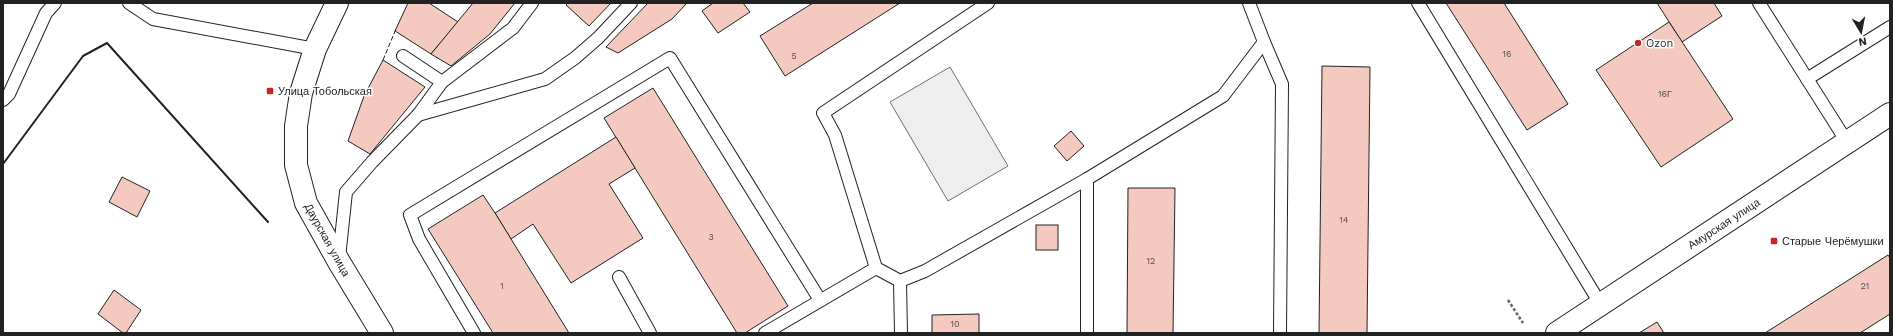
<svg xmlns="http://www.w3.org/2000/svg" width="1893" height="336" font-family="'Work Sans',sans-serif">
<style>
.green{fill:#eee;stroke:#6f6f6f}
.building{fill:#f3c9c0;stroke:#222}
.lines{fill:none;stroke-linecap:round;stroke-linejoin:round}
.service-casing{stroke:#222;stroke-width:14}
.tertiary-casing{stroke:#222;stroke-width:24}
.path{stroke:#646464;stroke-width:2.5;stroke-dasharray:3 2;stroke-linecap:butt}
.service{stroke:#fff;stroke-width:12}
.tertiary{stroke:#fff;stroke-width:22}
.fence{stroke:#222;stroke-width:1;stroke-dasharray:5 2;stroke-linecap:butt}
.wall{stroke:#222;stroke-width:2}
.poi-dot{fill:#c62828;stroke:#fff;stroke-width:1.5}
.labels{text-anchor:middle;dominant-baseline:central;stroke-width:3;stroke-linejoin:round;paint-order:stroke}
.number-label{font-size:9px;fill:#564c4a}
.poi-label{font-size:11px;fill:#222;stroke:#fff;text-anchor:start}
.street-label{font-size:11px;fill:#222;stroke:#fff}
</style>
<rect width="100%" height="100%" fill="#fff"/>
<!-- green -->
<path class="green" d="M950 67 1008 166 948 201 890 102Z"/>
<!-- building -->
<g class="building">
<path d="M408 3H429L458 22 431 54 395 31Z"/>
<path d="M473 3H515L490 34 451 66 431 54Z"/>
<path d="M568 3H611L589 26 566 5Z"/>
<path d="M648 3H687L672 19 618 53 606 47Z"/>
<path d="M713 3H743L750 12 718 33 702 11Z"/>
<path d="M813 3H900L785 76 760 36Z"/>
<path d="M1446 3H1504L1568 104 1527 130Z"/>
<path d="M1657 3H1714L1722 16 1682 42Z"/>
<path d="M1669 22 1733 119 1661 167 1596 70Z"/>
<path d="M383 60 425 87 370 154 348 141 364 96Z"/>
<path d="M1322 66 1370 67 1367 333H1319Z"/>
<path d="M653 88 788 306 745 333H737L604 118Z"/>
<path d="M1071 131 1084 146 1067 161 1054 146Z"/>
<path d="M616 137 635 168 609 184 643 238 571 283 533 224 511 239 495 213Z"/>
<path d="M122 177 150 191 137 217 109 202Z"/>
<path d="M1128 188H1175L1173 333H1127Z"/>
<path d="M483 195 495 213 569 333H493L428 229Z"/>
<rect x="1036" y="225" width="22" height="25"/>
<path d="M1888 255 1890 258V314L1860 333H1765Z"/>
<path d="M114 290 141 310 126 333H123L98 314Z"/>
<path d="M979 314V333H932V315Z"/>
<path d="M1657 322 1664 333H1639Z"/>
</g>
<g class="lines">
<!-- service casing -->
<g class="service-casing">
<g id="service">
<path d="M129 3 153 19 315 49"/>
<path d="M988 3 823 113 835 135 876 268 900 281 925 271 1087 179 1223 96 1264 42 1249 3"/>
<path d="M1418 3 1601 305"/>
<path d="M1759 3 1847 142"/>
<path d="M1264 42 1282 84 1280 333"/>
<path d="M403 56 442 82"/>
<path d="M1807 79 1890 27"/>
<path d="M3 100 9 94 46 13 55 3"/>
<path d="M418 115 545 79 575 58 598 38 631 3"/>
<path d="M1087 179V333"/>
<path d="M339 258 346 192 372 162 418 115 442 82 513 28 532 3"/>
<path d="M619 277 650 333"/>
<path d="M900 281 901 333"/>
<path d="M474 333 419 239 410 215 670 58 820 300"/>
<path d="M765 333 876 268"/>
</g>
</g>
<!-- tertiary casing -->
<g class="tertiary-casing">
<g id="tertiary">
<path d="M337 3 315 49 301 93 296 126V165L306 203 339 262 382 333"/>
<path d="M1557 333 1890 114"/>
</g>
</g>
<!-- path -->
<path class="path" d="M1508 300 1523 323"/>
<!-- service -->
<use href="#service" class="service"/>
<!-- tertiary -->
<use href="#tertiary" class="tertiary"/>
<!-- fence -->
<path class="fence" d="M383 60 396 29"/>
<!-- wall -->
<path class="wall" d="M3 164 83 56 107 43 268 222"/>
</g>
<!-- markers -->
<g class="poi-dot">
<circle cx="1638" cy="43" r="4"/>
<rect x="266" y="87" width="8" height="8" rx="2"/>
<rect x="1770" y="237" width="8" height="8" rx="2"/>
</g>
<g class="labels">
<!-- number labels -->
<g class="number-label">
<text x="1507" y="54">16</text>
<text x="794" y="56">5</text>
<text x="1665" y="94">16Г</text>
<text x="1344" y="220">14</text>
<text x="711" y="237">3</text>
<text x="1151" y="261">12</text>
<text x="502" y="286">1</text>
<text x="1865" y="286">21</text>
<text x="955" y="324">10</text>
</g>
<!-- poi labels -->
<g class="poi-label">
<text x="1646" y="43">Ozon</text>
<text x="278" y="91">Улица Тобольская</text>
<text x="1782" y="241">Старые Черёмушки</text>
</g>
<!-- street labels -->
<g class="street-label">
<text transform="translate(1724 224) rotate(-33)">Амурская улица</text>
<text transform="translate(327 240) rotate(61)">Даурская улица</text>
</g>
</g>
<!-- border -->
<rect width="1893" height="336" fill="none" stroke="#222222" stroke-width="8"/>
<!-- north arrow -->
<g transform="translate(1861 32) rotate(170)" stroke="#ffffff" stroke-width="3" paint-order="stroke">
<path d="M0-3L7 15L0 10L-7 15Z" fill="#222222"/>
<text y="-6" font-size="11" font-weight="bold" text-anchor="middle" fill="#222222">N</text>
</g>
</svg>
